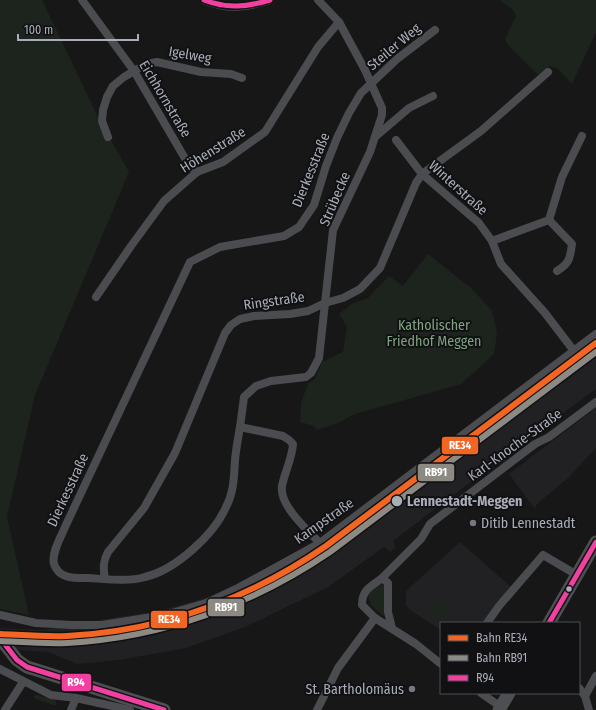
<svg xmlns="http://www.w3.org/2000/svg" width="596" height="710" font-family="'Fira Sans Condensed',sans-serif">
<style>
.built{fill:#212123}
.green{fill:#1d241e}
.lines{fill:none;stroke-linecap:round;stroke-linejoin:round}
.street{stroke:#4b4c50;stroke-width:8}
.primary{stroke:#4d4f52;stroke-width:13}
.bus-1-casing{stroke:#111113;stroke-width:8}
.bus-1{stroke:#f240a1;stroke-width:5}
.rail-1-casing{stroke:#111113;stroke-width:9}
.rail-2-casing{stroke:#111113;stroke-width:9}
.rail-1{stroke:#f26522;stroke-width:6}
.rail-2{stroke:#8d8a84;stroke-width:6}
.stop-dot{fill:#a8adb8;stroke:#111113;stroke-width:1.5}
.poi-dot{fill:#757880;stroke:#111113;stroke-width:1.5}
.labels{text-anchor:middle;dominant-baseline:central;stroke-width:4;stroke-linejoin:round;paint-order:stroke}
.street-label{font-size:14px;fill:#a8adb8;stroke:#111113}
.park-label{font-size:14px;fill:#7fa381;stroke:#111113}
.stop-label{font-size:14px;font-weight:bold;fill:#a8adb8;stroke:#111113;text-anchor:start}
.poi-label{font-size:14px;fill:#a8adb8;stroke:#111113;text-anchor:start}
.line-badge{stroke:#111113;stroke-width:1.5}
.badge-label{font-size:11px;text-anchor:middle;font-weight:bold;fill:#fff}
</style>
<rect width="100%" height="100%" fill="#171717"/>
<!-- built -->
<g class="built">
<path d="M596 336V389L559 416 561 419 555 423 552 421 507 456 506 462 501 465 498 461 393 541 396 547 390 552 384 547 328 587 245 627 186 648 119 660 77 664 48 652 0 649V628L43 630 93 621 158 611 209 597 258 573 320 540Z"/>
<path d="M596 408V448L569 477 537 504 535 509 509 474Z"/>
<path d="M460 542 511 587 484 623H441V630L410 610 406 605V591Z"/>
</g>
<!-- green -->
<g class="green">
<path d="M0 0H42L97 115 129 172 35 395 7 517 29 615 0 609Z"/>
<path d="M500 0H596V32L572 84 557 68 549 66 538 75 508 45 505 39 516 16 513 10Z"/>
<path d="M428 254 472 289 492 311 497 333 494 354 461 384 355 414 338 423 317 430 314 426 300 422 301 403 308 384 315 379 322 362 343 352 347 327 339 314 352 304 368 298 389 276 403 286Z"/>
<path d="M379 583 387 587 386 612 383 616 371 605 368 595Z"/>
<path d="M438 596 446 602 451 612 443 623 427 611Z"/>
<path d="M37 695 55 700 56 702V705H53L34 698V696Z"/>
</g>
<g class="lines">
<!-- street -->
<g class="street">
<path d="M82 0 134 71 190 167 197 172"/>
<path d="M204 0C227 10 246 8 270 0"/>
<path d="M108 137 102 121 103 110 107 97 113 86 124 77 146 64 157 62 201 72 231 74 242 78"/>
<path d="M375 137 409 108 433 96"/>
<path d="M396 140 422 174 479 223 492 241 501 264 545 313 574 351"/>
<path d="M549 220 562 177 582 136"/>
<path d="M492 241 549 220 572 244C570 258 570 263 557 271"/>
<path d="M96 297 131 246 164 201 197 172 223 162 265 132 318 47 339 22"/>
<path d="M240 427 244 397 256 386 271 381 306 377 311 373 319 358 333 230 370 152 382 115V108L365 70 339 22 318 0"/>
<path d="M320 543C307 530 279 505 282 486 285 471 292 459 293 444L289 440 283 436 240 427C238 438 236 449 235 460 234 476 234 492 226 507 214 535 175 570 145 577 129 582 105 579 88 578 74 578 59 579 54 564 51 553 61 537 65 527L190 262 220 247 284 236 299 227 314 205 326 166 337 138 349 113 361 93 397 59 435 30"/>
<path d="M382 578 421 539 430 524 535 444 549 437 596 402"/>
<path d="M105 579C103 568 103 561 108 552L144 508 175 453 225 333 231 325 240 319 254 316 290 314 308 311 325 303 343 298 360 289 380 268 416 183 422 174 481 131 548 72"/>
<path d="M0 615 36 623 72 625H102L165 615 206 603 238 588 320 543 596 334"/>
<path d="M487 623 499 606 543 555 577 575"/>
<path d="M392 628 388 612V583L382 578C371 587 362 589 362 605L375 618 416 644 441 664"/>
<path d="M0 669 51 695 76 698 130 710"/>
<path d="M579 688 585 696 589 710"/>
<path d="M481 693 501 707"/>
<path d="M585 696 596 676"/>
<path d="M5 710 23 682"/>
<path d="M71 710 76 698"/>
<path d="M317 710 338 668 375 618"/>
</g>
<!-- primary -->
<g class="primary">
<path d="M549 623 596 542"/>
<path d="M0 638 17 660 27 667 164 710"/>
<path d="M499 710 509 693"/>
</g>
<!-- bus-1 casing -->
<g class="bus-1-casing">
<g id="bus-1">
<path d="M204 0C227 9 247 7 270 0"/>
<path d="M549 623 596 542"/>
<path d="M0 638 17 660 27 667 164 710"/>
</g>
</g>
<!-- bus-1 -->
<use href="#bus-1" class="bus-1"/>
<!-- rail-1 casing -->
<g class="rail-1-casing">
<path id="rail-1" d="M0 634C22 635 45 637 67 636 161 631 249 599 326 546L596 343"/>
</g>
<!-- rail-2 casing -->
<g class="rail-2-casing">
<path id="rail-2" d="M0 641C22 642 45 644 67 643 162 638 252 605 330 552L596 352"/>
</g>
<!-- rail-1 -->
<use href="#rail-1" class="rail-1"/>
<!-- rail-2 -->
<use href="#rail-2" class="rail-2"/>
</g>
<!-- markers -->
<g class="stop-dot">
<circle cx="397" cy="501" r="6"/>
<circle cx="569" cy="589" r="3.5"/>
</g>
<g class="poi-dot">
<circle cx="473" cy="523" r="4"/>
<circle cx="412" cy="689" r="4"/>
</g>
<g class="labels">
<!-- street labels -->
<g class="street-label">
<text transform="translate(394 47) rotate(-40)">Steiler Weg</text>
<text transform="translate(190 55) rotate(10)">Igelweg</text>
<text transform="translate(165 99) rotate(59)">Eichhornstraße</text>
<text transform="translate(213 150) rotate(-32)">Höhenstraße</text>
<text transform="translate(311 170) rotate(-68)">Dierkesstraße</text>
<text transform="translate(458 188) rotate(42)">Winterstraße</text>
<text transform="translate(335 199) rotate(-67)">Strübecke</text>
<text transform="translate(274 301) rotate(-8)">Ringstraße</text>
<text transform="translate(515 445) rotate(-36)">Karl-Knoche-Straße</text>
<text transform="translate(68 490) rotate(-65)">Dierkesstraße</text>
<text transform="translate(324 521) rotate(-35)">Kampstraße</text>
</g>
<!-- park labels -->
<g class="park-label">
<text x="434" y="325">Katholischer<tspan x="434" dy="16">Friedhof Meggen</tspan></text>
</g>
<!-- stop labels -->
<g class="stop-label">
<text x="407" y="501">Lennestadt-Meggen</text>
</g>
<!-- poi labels -->
<g class="poi-label">
<text x="481" y="523">Ditib Lennestadt</text>
<text x="404" y="689" text-anchor="end">St. Bartholomäus</text>
</g>
</g>
<g class="line-badge">
<rect x="441" y="436" width="38" height="19" rx="4" fill="#f26522"/>
<rect x="417" y="463" width="38" height="19" rx="4" fill="#8d8a84"/>
<rect x="207" y="598" width="38" height="19" rx="4" fill="#8d8a84"/>
<rect x="150" y="610" width="38" height="19" rx="4" fill="#f26522"/>
<rect x="61" y="673" width="31" height="19" rx="4" fill="#f240a1"/>
</g>
<g class="badge-label">
<text x="460" y="449">RE34</text>
<text x="436" y="476">RB91</text>
<text x="226" y="611">RB91</text>
<text x="169" y="623">RE34</text>
<text x="76" y="686">R94</text>
</g>
<!-- legend -->
<rect x="440" y="622" width="140" height="72" fill="#111113" stroke="#4d4f55"/>
<rect x="448" y="635" width="20" height="6" fill="#f26522" stroke="#4d4f55"/>
<text x="476" y="642" font-size="12" fill="#a8adb8">Bahn RE34</text>
<rect x="448" y="655" width="20" height="6" fill="#8d8a84" stroke="#4d4f55"/>
<text x="476" y="662" font-size="12" fill="#a8adb8">Bahn RB91</text>
<rect x="448" y="675" width="20" height="6" fill="#f240a1" stroke="#4d4f55"/>
<text x="476" y="682" font-size="12" fill="#a8adb8">R94</text>
<!-- scale -->
<path d="M18 34v6h120v-6" fill="none" stroke="#a8adb8" stroke-width="2"/>
<text x="24" y="34" font-size="12" fill="#a8adb8" stroke="#111113" stroke-width="3" paint-order="stroke">100 m</text>
</svg>
